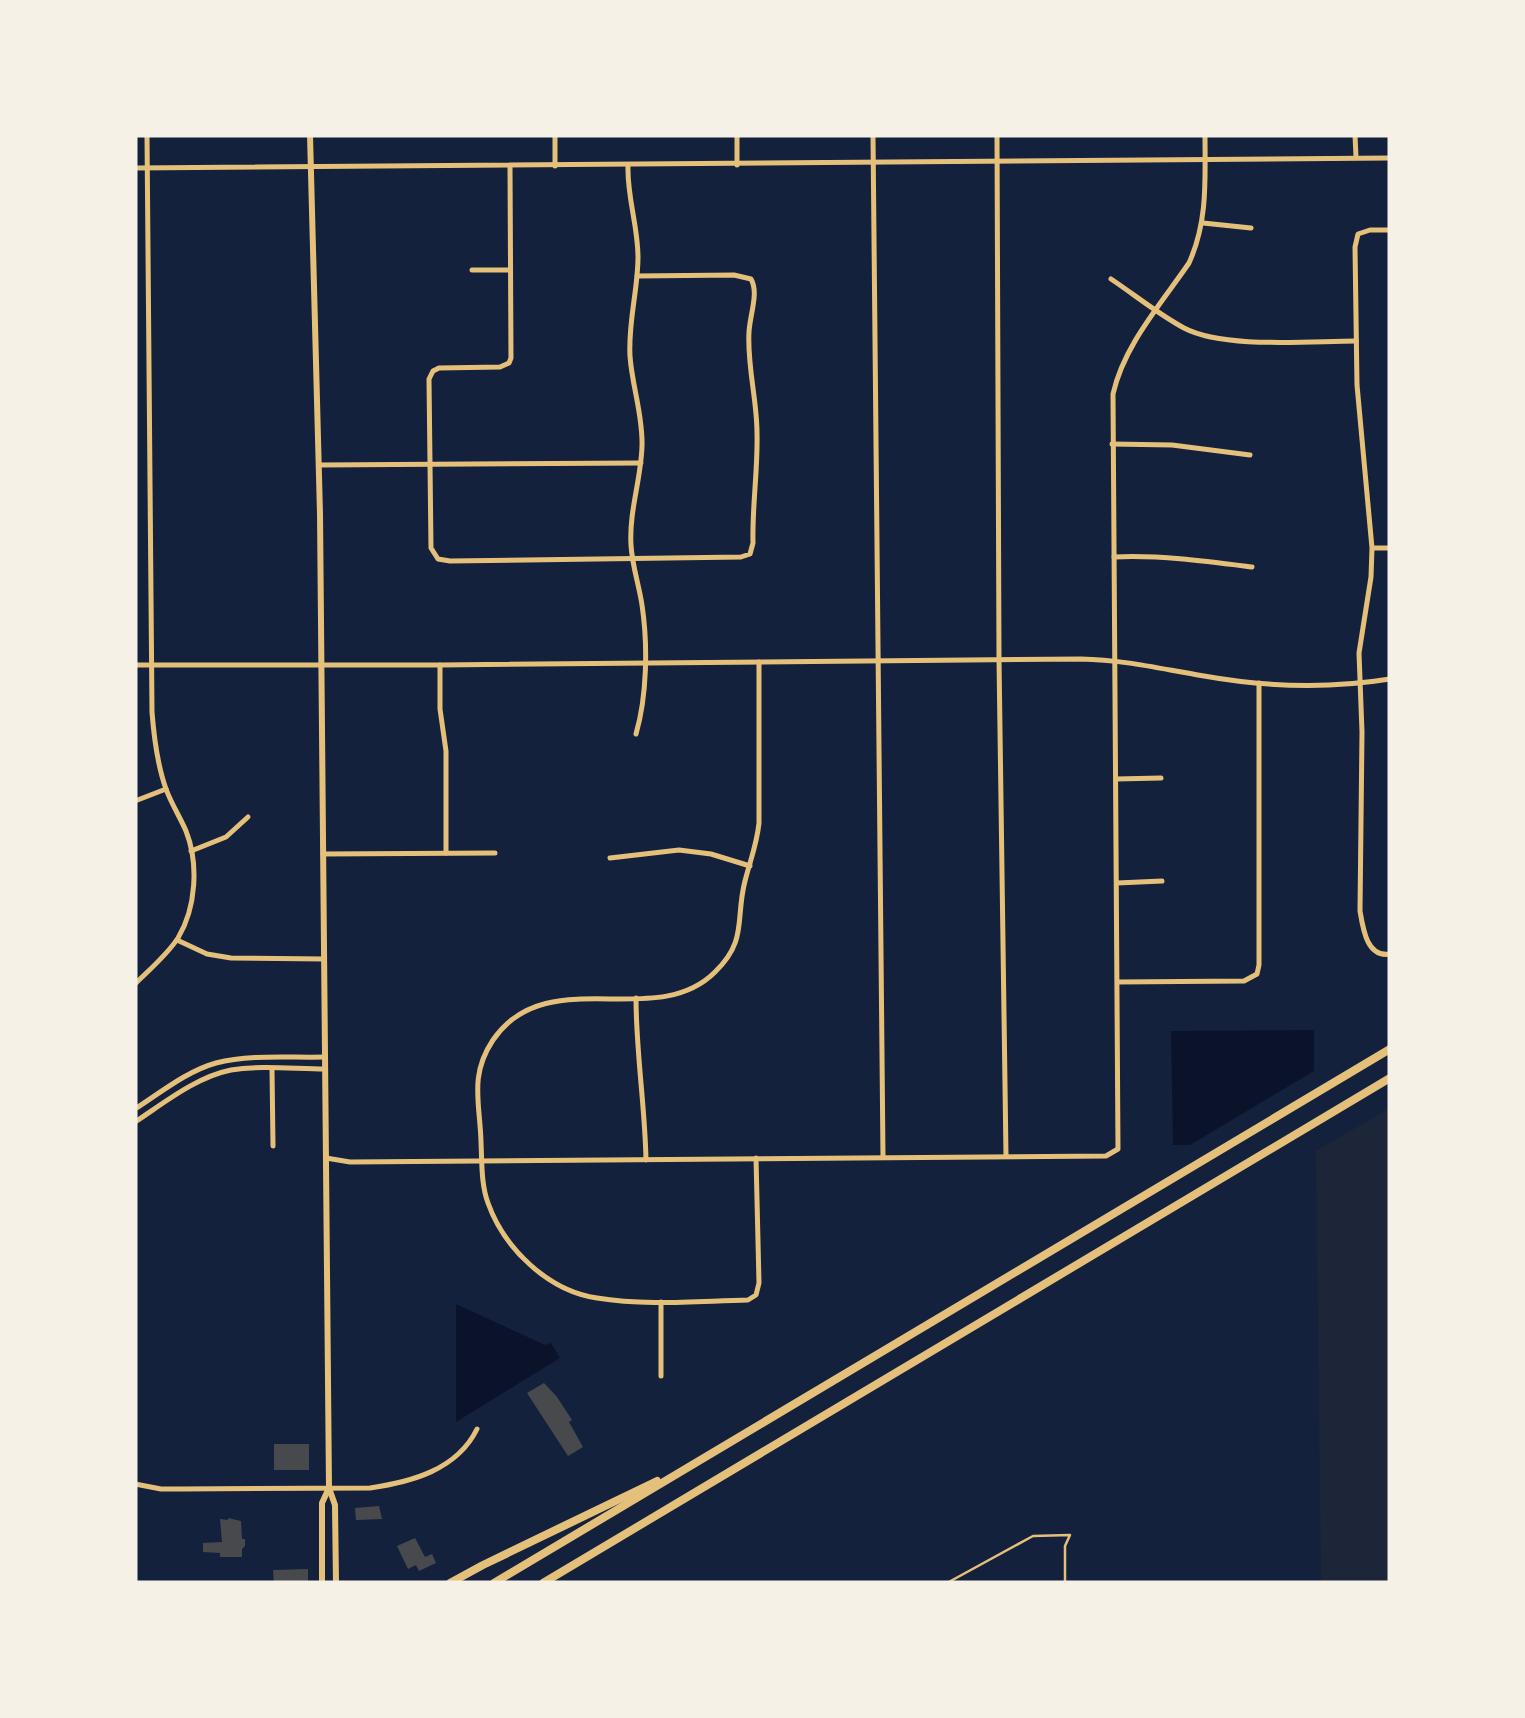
<svg xmlns="http://www.w3.org/2000/svg" width="1525" height="1718" font-family="Georgia,serif">
<style>
.green{fill:#1d2539}
.water{fill:#0b132b}
.building{fill:#48494c}
.lines{fill:none;stroke-linecap:round;stroke-linejoin:round}
.service{stroke:#e5c07b;stroke-width:2.5}
.minor{stroke:#e5c07b;stroke-width:5}
.tertiary{stroke:#e5c07b;stroke-width:5}
.secondary{stroke:#e5c07b;stroke-width:6}
.motorway{stroke:#e5c07b;stroke-width:8}
</style>
<rect width="100%" height="100%" fill="#14213d"/>
<!-- green -->
<path class="green" d="M1390 1108V1583H1321L1316 1151Z"/>
<!-- water -->
<g class="water">
<path d="M1314 1030V1071L1190 1145H1173L1171 1031Z"/>
<path d="M456 1304 545 1345 551 1343 560 1358 456 1422Z"/>
</g>
<!-- building -->
<g class="building">
<path d="M544 1383 557 1397 572 1420 569 1422 583 1447 568 1456 527 1393Z"/>
<rect x="274" y="1444" width="35" height="26"/>
<path d="M379 1506 382 1519 356 1520 355 1508Z"/>
<path d="M228 1518 241 1521 242 1539H245V1546L242 1549V1557H220V1553L203 1552V1543L222 1542 220 1519 228 1520Z"/>
<path d="M415 1538 425 1557 432 1554 436 1563 419 1571 416 1565 408 1569 397 1546Z"/>
<path d="M308 1569V1583H274L273 1570Z"/>
</g>
<g class="lines">
<!-- service -->
<path class="service" d="M947 1583 1033 1536 1070 1535 1065 1546V1583"/>
<!-- minor -->
<g class="minor">
<path d="M555 135V166"/>
<path d="M737 135V165"/>
<path d="M873 135 883 1157"/>
<path d="M997 135 999 659 1006 1156"/>
<path d="M1355 135 1356 157"/>
<path d="M510 166 511 358 509 363 500 367 439 368 433 371 429 379 431 548 438 559 450 561 741 557 750 554 753 543C752 506 758 470 757 433 757 399 747 366 749 332 750 314 759 293 751 279L734 275 637 276"/>
<path d="M628 166C627 197 638 226 638 257 638 290 628 322 630 356 632 386 643 415 642 446 641 480 629 511 631 545 632 565 639 585 642 605 648 645 647 696 636 734"/>
<path d="M135 168 1390 158"/>
<path d="M1203 223 1251 228"/>
<path d="M1390 230H1370L1358 234 1355 247 1357 385 1372 548 1371 577 1359 653 1362 732 1360 911C1363 929 1367 958 1390 954"/>
<path d="M472 270H510"/>
<path d="M1111 279C1135 295 1158 314 1184 328 1224 349 1309 341 1356 341"/>
<path d="M1112 444 1172 445 1250 455"/>
<path d="M319 465 641 463"/>
<path d="M1373 548H1390"/>
<path d="M1114 557C1161 555 1205 561 1252 567"/>
<path d="M440 665V709L446 751V853"/>
<path d="M1116 779 1161 778"/>
<path d="M135 801 166 789"/>
<path d="M191 851 226 837 248 817"/>
<path d="M323 854 495 853"/>
<path d="M610 858 679 850 711 854 750 866"/>
<path d="M1117 883 1162 881"/>
<path d="M177 940 207 954 231 958 324 959"/>
<path d="M1118 982 1244 981 1257 974 1259 965V683"/>
<path d="M135 984C149 970 167 955 178 938 196 908 199 864 186 831 180 817 171 803 166 789 157 764 154 738 152 712L147 135"/>
<path d="M636 998C636 1052 645 1106 646 1160"/>
<path d="M272 1069 273 1146"/>
<path d="M135 1109C160 1093 187 1071 216 1063 251 1054 290 1058 325 1057"/>
<path d="M135 1122C164 1103 196 1077 231 1070 261 1065 295 1069 325 1069"/>
<path d="M326 1158 350 1162 1106 1156 1118 1149 1113 394C1124 345 1161 304 1189 263 1208 221 1205 180 1205 135"/>
<path d="M756 1158 759 1283 756 1295 748 1300C698 1301 646 1306 597 1298 548 1291 504 1248 488 1203 481 1184 482 1162 481 1142 480 1103 469 1076 493 1040 547 961 655 1032 715 972 748 940 735 919 745 881 750 861 757 844 759 823V662"/>
<path d="M661 1302V1376"/>
<path d="M135 1484 161 1489H182L370 1488C411 1482 457 1470 477 1429"/>
</g>
<!-- tertiary -->
<path class="tertiary" d="M135 665H440L1081 659C1126 660 1161 669 1204 676 1266 687 1328 689 1390 679"/>
<!-- secondary -->
<g class="secondary">
<path d="M310 135 320 514 329 1488 335 1505 336 1583"/>
<path d="M322 1583V1503L328 1490"/>
</g>
<!-- motorway -->
<g class="motorway">
<path d="M450 1583 483 1565 657 1481"/>
<path d="M494 1583 1390 1049"/>
<path d="M543 1583 1390 1078"/>
</g>
</g>
<!-- border -->
<rect width="1525" height="1718" fill="none" stroke="#f6f1e7" stroke-width="275"/>
</svg>
